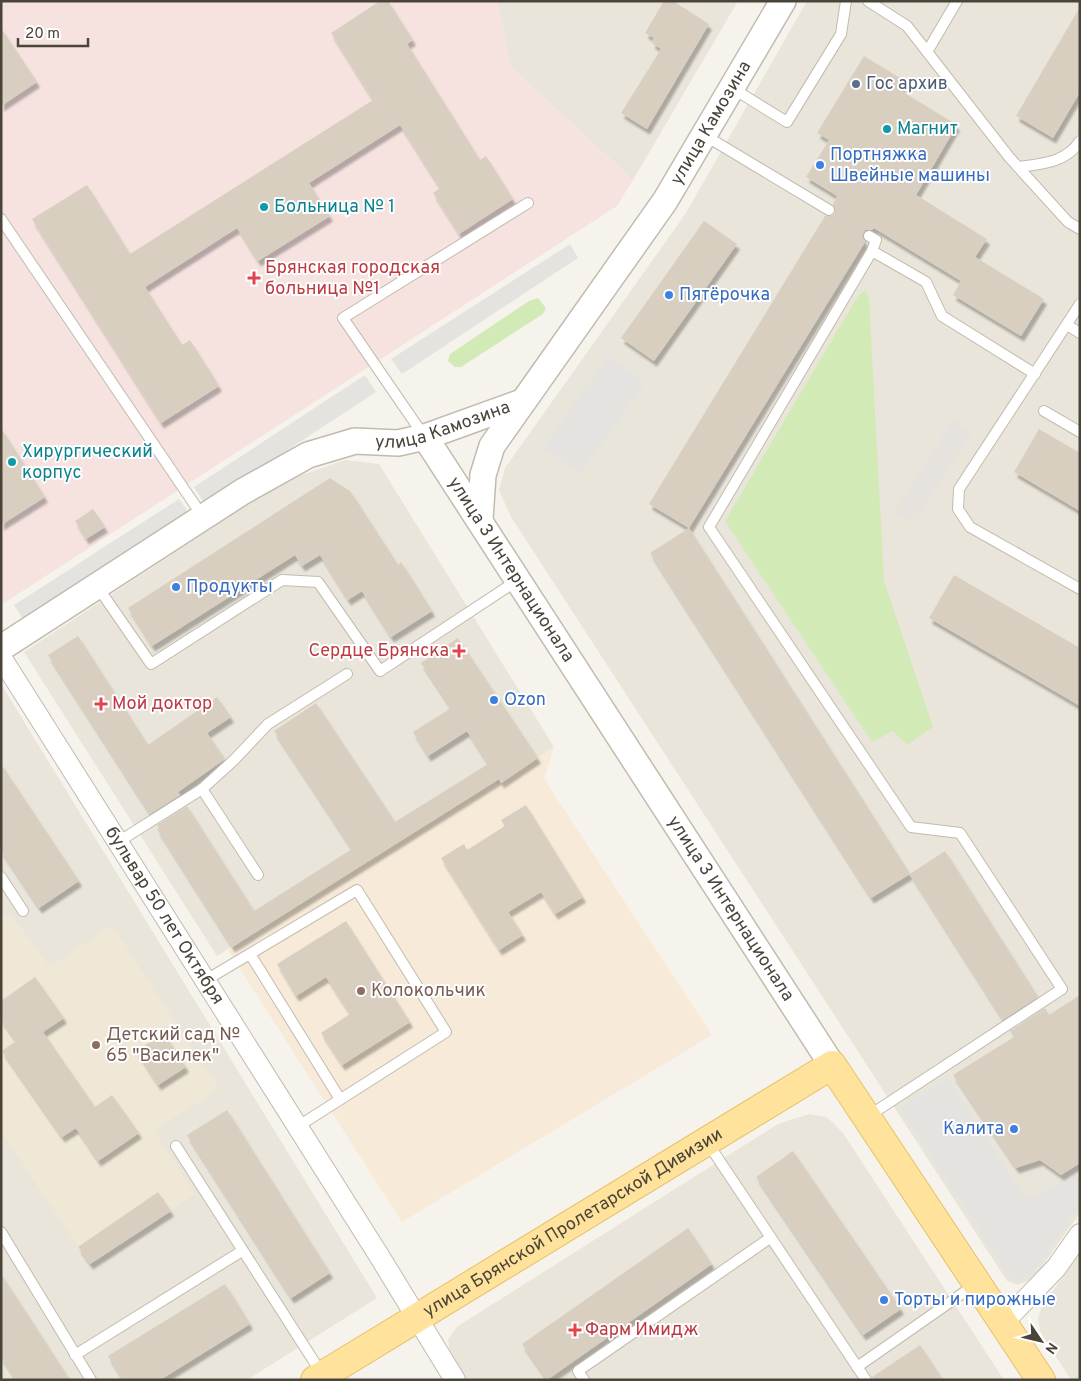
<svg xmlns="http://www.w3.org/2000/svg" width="1081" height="1381" font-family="Overpass,sans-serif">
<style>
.residential{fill:#eae5da}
.commercial{fill:#f7ead8}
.industrial{fill:#e6e2dd}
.education{fill:#efe8d6}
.medical{fill:#f6e3e0}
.green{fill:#d2eab5}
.parking{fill:#e5e3e0}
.building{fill:#d8cfc1;filter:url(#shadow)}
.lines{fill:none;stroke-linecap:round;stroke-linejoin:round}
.service-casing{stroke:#c2bbae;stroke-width:12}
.minor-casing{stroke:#c2bbae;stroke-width:22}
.tertiary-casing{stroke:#c2bbae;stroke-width:28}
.primary-casing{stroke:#e6c16a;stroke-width:30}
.service{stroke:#fff;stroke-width:10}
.minor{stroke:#fff;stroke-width:20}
.tertiary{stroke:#fff;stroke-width:25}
.primary{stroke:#ffe39c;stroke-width:28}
.service-dot{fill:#5c6f8a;stroke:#fff;stroke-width:2}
.culture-dot{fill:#0f9aa8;stroke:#fff;stroke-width:2}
.shop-dot{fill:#3f7fe0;stroke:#fff;stroke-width:2}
.health-dot{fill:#e0444e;stroke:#fff;stroke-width:2}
.education-dot{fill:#8d6e63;stroke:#fff;stroke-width:2}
.labels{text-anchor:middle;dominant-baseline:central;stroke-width:4;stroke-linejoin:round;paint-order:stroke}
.service-label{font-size:18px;fill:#4e5e75;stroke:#fff;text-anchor:start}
.street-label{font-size:18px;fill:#4b4439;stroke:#fff}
.culture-label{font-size:18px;fill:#0d838f;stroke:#fff;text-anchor:start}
.shop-label{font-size:18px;fill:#366cbe;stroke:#fff;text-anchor:start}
.health-label{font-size:18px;fill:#be3a42;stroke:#fff;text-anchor:start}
.education-label{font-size:18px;fill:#785e54;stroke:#fff;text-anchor:start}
</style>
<defs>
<filter id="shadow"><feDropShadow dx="3" dy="5.5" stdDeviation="1" flood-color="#0004"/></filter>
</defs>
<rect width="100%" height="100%" fill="#f6f3ec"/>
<!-- residential -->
<g class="residential">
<path d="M497 1H738L633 180 511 67Z"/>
<path d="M807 1H1080V1213L1033 1279 1018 1285 1007 1281 511 517 499 490 505 468 686 213Z"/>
<path d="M345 460 379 464 554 747 497 785 494 781 217 956 24 652 282 482Z"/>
<path d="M1 684 377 1298 247 1380H1Z"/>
<path d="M809 1114 827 1117 843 1133 1004 1380H465L450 1356 448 1339 458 1326 778 1124Z"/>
<path d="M1080 1254V1380H1071L1040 1331 1038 1318 1043 1304Z"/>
</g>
<!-- commercial -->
<path class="commercial" d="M554 747 544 779 712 1035 402 1222 228 950 494 781 497 785Z"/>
<!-- industrial -->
<path class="industrial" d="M953 420 972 432 914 523 895 511Z"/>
<!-- education -->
<path class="education" d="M1 913 12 916 50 967 112 925 219 1089 154 1130 195 1194 90 1264 1 1132Z"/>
<!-- medical -->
<path class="medical" d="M1 1H497L511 67 633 180 617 206 1 605Z"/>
<!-- green -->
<g class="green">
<path d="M866 290 869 299 884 581 933 727 907 745 893 731 872 742 725 521 858 296Z"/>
<path d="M538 298 546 308 543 314 461 367H455L448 361 450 354 529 301Z"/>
</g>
<!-- parking -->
<g class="parking">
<path d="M570 244 578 258 402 374 391 359Z"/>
<path d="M608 356 645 383 580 474 543 448Z"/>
<path d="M365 375 376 392 205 504 194 487Z"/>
<path d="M179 499 196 523 29 629 14 605Z"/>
<path d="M948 1078 1025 1197H1035L1080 1170V1206L1031 1276 1020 1282 1010 1278 899 1108Z"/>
</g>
<!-- building -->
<g class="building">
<path d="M380 1H388L413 40 407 44 480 160 486 156 513 199 459 234 433 193 440 188 400 125 309 183 330 216 258 261 237 228 145 287 182 345 190 340 219 386 161 423 32 219 87 185 130 254 373 100 331 33Z"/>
<path d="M664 1H673L709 24 647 129 621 113 661 49 652 43 654 38 645 33Z"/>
<path d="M1080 7V92L1053 138 1016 116Z"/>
<path d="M1 28 37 82 1 106Z"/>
<path d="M864 56 905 81 900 90 957 125 916 195 987 239 975 257 1044 299 1021 336 953 295 961 281 874 228 872 230H865L862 236 865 242 689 528 649 504 825 216H832L835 213 833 204 837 196 806 177 829 140 817 133Z"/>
<path d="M704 221 737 244 654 361 621 338Z"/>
<path d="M1 428 45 497 1 525Z"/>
<path d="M1039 429 1080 453V511L1014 472Z"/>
<path d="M330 478 350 491 398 565 401 562 432 611 391 637 362 591 348 600 320 555 302 566 295 555 152 646 128 608Z"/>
<path d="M93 509 105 527 86 539 75 521Z"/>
<path d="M689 528 910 874 871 898 650 553Z"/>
<path d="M954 575 1080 648V706L929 618Z"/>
<path d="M78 636 148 745 217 697 231 717 207 733 225 759 178 792 180 795 150 814 48 655Z"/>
<path d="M458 638 538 758 501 783 499 779 232 947 157 829 159 828 157 825 187 806 254 911 352 849 274 731 316 703 395 822 488 764 467 731 428 756 413 732 451 708 421 663Z"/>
<path d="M1 764 79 881 39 908 1 851Z"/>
<path d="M526 805 583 897 555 914 541 892 508 912 523 935 499 950 441 858 464 844 467 850 505 826 501 820Z"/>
<path d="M945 851 1038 997 1003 1020 910 874Z"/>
<path d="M346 921 410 1022 342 1065 321 1033 350 1014 326 977 296 996 277 964Z"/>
<path d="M35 977 64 1018 43 1032 95 1107 112 1095 139 1133 98 1161 76 1128 62 1137 2 1051 16 1041 1 1020V1001Z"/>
<path d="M1080 995V1163L1061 1175 1040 1160 1016 1168 953 1075 1014 1037 1010 1031 1045 1008 1049 1015Z"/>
<path d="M164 1033 186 1067 158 1085 136 1051Z"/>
<path d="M227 1110 330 1273 291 1298 187 1135Z"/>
<path d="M793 1151 901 1309 863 1335 756 1177Z"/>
<path d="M158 1192 171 1211 90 1264 78 1247Z"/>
<path d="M688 1228 712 1264 547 1380 522 1344Z"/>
<path d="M1 1274 70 1380H16L1 1357Z"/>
<path d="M225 1284 250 1324 160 1380H123L108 1356Z"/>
<path d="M920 1345 943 1380H873L872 1377Z"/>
</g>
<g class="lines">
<!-- service casing -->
<g class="service-casing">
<g id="service">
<path d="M868 1 907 26 1009 157 1068 222 1080 229"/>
<path d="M927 52 957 1"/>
<path d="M732 88 787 122 841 34 846 1"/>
<path d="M704 135 829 210"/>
<path d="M1018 167C1041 164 1066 163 1080 141"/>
<path d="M1 219 203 517"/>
<path d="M869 236 876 240 872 251"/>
<path d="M1080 304 959 489 958 509 970 527 1080 589"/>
<path d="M1067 325 1080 333"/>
<path d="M1044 411 1080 432"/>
<path d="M424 436 343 318 528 203"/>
<path d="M97 586 151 664 282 580 318 582 380 671 518 580"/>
<path d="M202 789 258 875"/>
<path d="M118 842 202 789 234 760 268 724 347 674"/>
<path d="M1 877 23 911"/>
<path d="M250 954 340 1099"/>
<path d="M206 980 357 890 446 1032 297 1127"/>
<path d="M867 1117 1062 989 960 833 911 827 709 527 872 251 926 282 942 316 1035 374"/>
<path d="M707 1142 866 1380"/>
<path d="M176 1146 322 1374"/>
<path d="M1 1232 91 1380"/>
<path d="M75 1355 242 1251"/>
<path d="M857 1367 976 1284"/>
<path d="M584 1380 578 1371 770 1238"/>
</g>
</g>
<!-- minor casing -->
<g class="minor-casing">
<g id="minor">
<path id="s1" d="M1 657 378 1254 455 1380"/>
<path d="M1003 1323 1056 1268 1080 1234"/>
</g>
</g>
<!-- tertiary casing -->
<g class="tertiary-casing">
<g id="tertiary">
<path id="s2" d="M425 437 832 1065"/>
<path id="s3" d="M480 519 483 475 492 446 665 201 783 1"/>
<path id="s4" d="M1 648 242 492 308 455 355 441 398 443 425 437 522 402"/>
</g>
</g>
<!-- primary casing -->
<g class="primary-casing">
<g id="primary">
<path id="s5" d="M315 1380 832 1065 1041 1380"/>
</g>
</g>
<!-- service -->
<use href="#service" class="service"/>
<!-- minor -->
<use href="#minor" class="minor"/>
<!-- tertiary -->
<use href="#tertiary" class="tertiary"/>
<!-- primary -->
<use href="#primary" class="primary"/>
</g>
<!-- markers -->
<circle class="service-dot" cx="856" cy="84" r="5"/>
<g class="culture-dot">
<circle cx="887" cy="129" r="5"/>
<circle cx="264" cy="207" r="5"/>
<circle cx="12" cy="462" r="5"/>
</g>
<g class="shop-dot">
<circle cx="820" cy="165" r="5"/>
<circle cx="669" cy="295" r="5"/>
<circle cx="176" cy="587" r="5"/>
<circle cx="494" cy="700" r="5"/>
<circle cx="1014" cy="1129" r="5"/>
<circle cx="884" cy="1300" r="5"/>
</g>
<g class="health-dot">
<path d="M251.5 270.5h5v5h5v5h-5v5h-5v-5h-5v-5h5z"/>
<path d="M456.5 643.5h5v5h5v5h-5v5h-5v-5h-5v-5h5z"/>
<path d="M98.5 696.5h5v5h5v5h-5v5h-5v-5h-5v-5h5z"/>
<path d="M572.5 1322.5h5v5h5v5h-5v5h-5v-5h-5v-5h5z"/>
</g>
<g class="education-dot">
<circle cx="361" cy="991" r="5"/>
<circle cx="96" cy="1045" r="5"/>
</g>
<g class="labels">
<!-- service labels -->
<g class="service-label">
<text x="866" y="84">Гос архив</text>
</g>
<!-- street labels -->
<g class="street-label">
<text stroke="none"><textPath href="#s3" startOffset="465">улица Камозина</textPath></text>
<text stroke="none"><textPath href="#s4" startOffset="502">улица Камозина</textPath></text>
<text stroke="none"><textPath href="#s2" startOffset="158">улица 3 Интернационала</textPath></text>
<text stroke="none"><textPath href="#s2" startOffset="562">улица 3 Интернационала</textPath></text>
<text stroke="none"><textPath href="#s1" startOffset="306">бульвар 50 лет Октября</textPath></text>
<text stroke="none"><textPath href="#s5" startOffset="302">улица Брянской Пролетарской Дивизии</textPath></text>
</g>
<!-- culture labels -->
<g class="culture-label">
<text x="897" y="129">Магнит</text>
<text x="274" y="207">Больница № 1</text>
<text x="22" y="452">Хирургический<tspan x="22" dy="21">корпус</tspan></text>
</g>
<!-- shop labels -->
<g class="shop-label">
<text x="830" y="155">Портняжка<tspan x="830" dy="21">Швейные машины</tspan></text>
<text x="679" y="295">Пятёрочка</text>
<text x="186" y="587">Продукты</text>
<text x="504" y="700">Ozon</text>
<text x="1004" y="1129" text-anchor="end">Калита</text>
<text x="894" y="1300">Торты и пирожные</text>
</g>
<!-- health labels -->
<g class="health-label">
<text x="265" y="268">Брянская городская<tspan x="265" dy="21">больница №1</tspan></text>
<text x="449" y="651" text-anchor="end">Сердце Брянска</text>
<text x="112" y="704">Мой доктор</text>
<text x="585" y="1330">Фарм Имидж</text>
</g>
<!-- education labels -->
<g class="education-label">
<text x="371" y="991">Колокольчик</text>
<text x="106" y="1035">Детский сад №<tspan x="106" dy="21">65 "Василек"</tspan></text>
</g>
</g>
<!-- border -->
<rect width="1081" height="1381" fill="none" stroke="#4b4439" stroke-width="5"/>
<!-- north arrow -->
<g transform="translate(1041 1341) rotate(125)" stroke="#ffffff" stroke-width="4" paint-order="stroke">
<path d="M0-4L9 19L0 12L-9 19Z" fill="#4b4439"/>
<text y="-8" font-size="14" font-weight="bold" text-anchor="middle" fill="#4b4439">N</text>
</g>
<!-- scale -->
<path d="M18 38v8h70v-8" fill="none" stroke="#4b4439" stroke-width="2.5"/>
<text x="25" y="38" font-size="15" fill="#4b4439" stroke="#ffffff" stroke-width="4" paint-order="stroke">20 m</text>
</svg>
